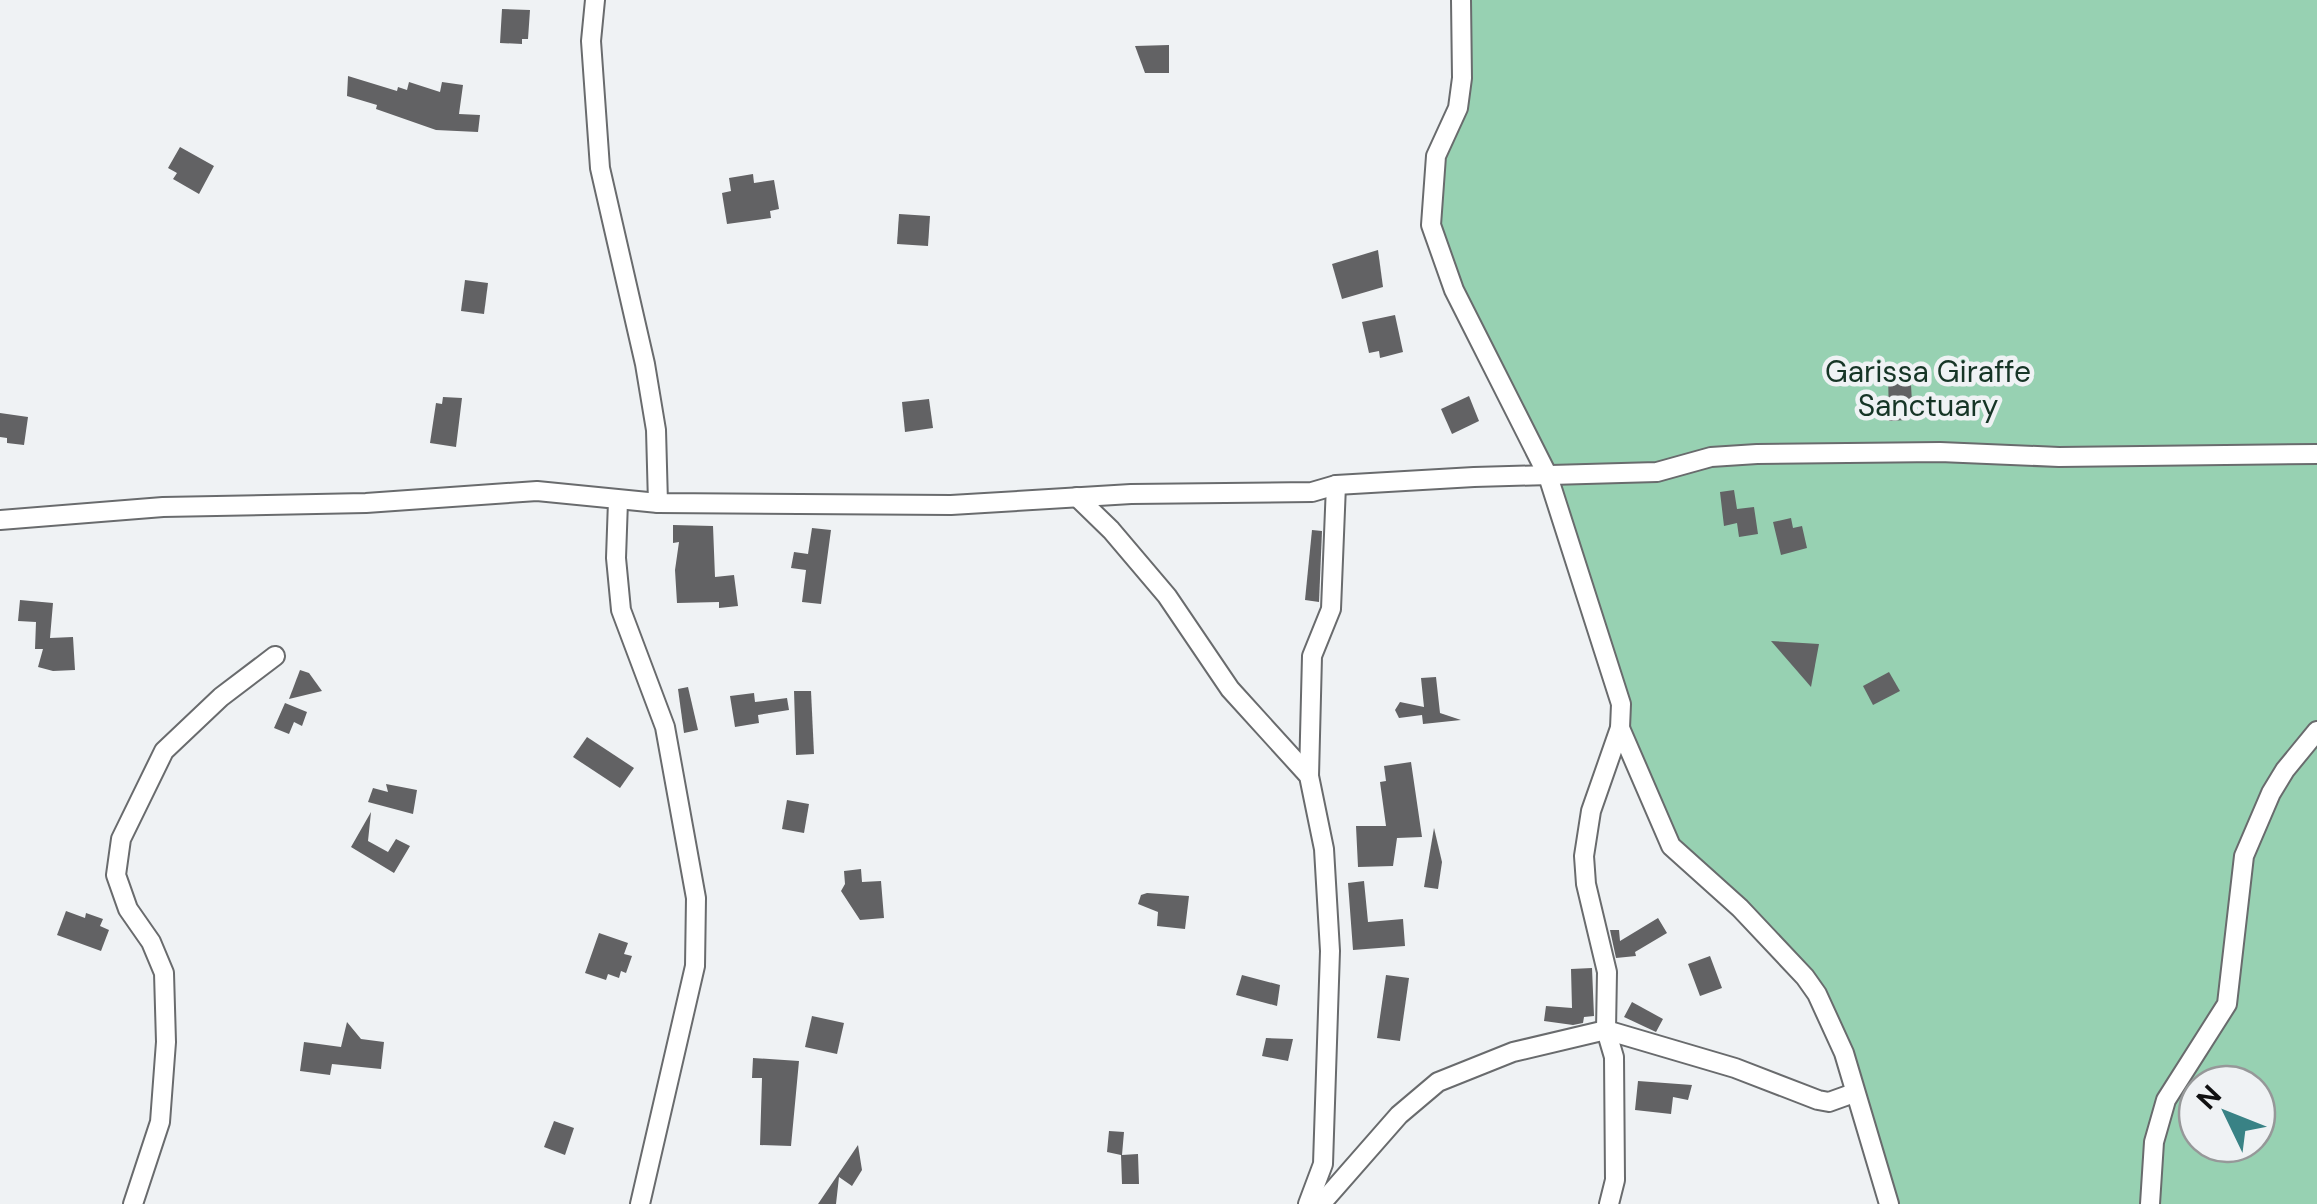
<svg xmlns="http://www.w3.org/2000/svg" width="2317" height="1204" font-family="'DM Sans',sans-serif">
<style>
.green{fill:#97d1b2;fill-rule:evenodd}
.building{fill:#626264}
.lines{fill:none;stroke-linecap:round;stroke-linejoin:round}
.minor-casing{stroke:#696b6d;stroke-width:22}
.minor{stroke:#fff;stroke-width:18}
.labels{text-anchor:middle;dominant-baseline:central;stroke-width:9;stroke-linejoin:round;paint-order:stroke}
.park-label{font-size:30px;fill:#163526;stroke:#eff2f4}
</style>
<rect width="100%" height="100%" fill="#eff2f4"/>
<!-- green -->
<path class="green" d="M1461 0H2317V1204H1889L1817 994 1689 864 1637 761 1548 476 1454 290 1432 190 1458 108ZM2197 1084H2257V1144H2197Z"/>
<!-- building -->
<g class="building">
<path d="M502 9 530 10 528 39H522V44L500 43Z"/>
<path d="M1169 45V73H1145L1135 46Z"/>
<path d="M348 76 397 91 398 87 407 90 409 82 440 92 442 82 463 85 459 114 480 115 478 132 436 130 376 109 377 105 347 96Z"/>
<path d="M180 147 214 166 199 194 173 179 177 173 168 168Z"/>
<path d="M753 174 754 183 774 180 779 209 770 211 771 218 727 224 722 193 731 191 729 178Z"/>
<path d="M899 214 930 216 928 246 897 244Z"/>
<path d="M1378 250 1383 287 1342 299 1332 264Z"/>
<path d="M465 280 488 283 484 314 461 311Z"/>
<path d="M1395 315 1403 352 1380 358 1379 351 1369 353 1362 322Z"/>
<path d="M1903 371 1904 386 1911 385 1912 402 1905 403 1906 420 1889 421 1888 372Z"/>
<path d="M1469 396 1479 421 1452 434 1441 409Z"/>
<path d="M443 397 462 398 456 447 430 443 436 403 442 404Z"/>
<path d="M929 399 933 428 905 432 902 402Z"/>
<path d="M0 413 28 417 24 445 7 443V438L0 437Z"/>
<path d="M1734 490 1737 509 1754 507 1758 534 1739 537 1737 523 1724 526 1720 492Z"/>
<path d="M1791 518 1793 528 1802 526 1807 548 1781 555 1773 522Z"/>
<path d="M673 525 713 526 715 577 734 575 738 606 719 608V602L677 603 675 570 679 542 673 543Z"/>
<path d="M812 528 831 530 821 604 802 602 806 570 791 568 794 552 808 554Z"/>
<path d="M1312 530 1322 531 1319 602 1305 600Z"/>
<path d="M20 600 53 603 50 638 73 637 75 670 53 671 38 667 43 649H35L36 622 18 621Z"/>
<path d="M1771 641 1819 644 1811 687Z"/>
<path d="M300 670 309 673 322 691 289 699Z"/>
<path d="M1889 672 1900 691 1873 705 1863 686Z"/>
<path d="M1436 677 1440 713 1461 720 1423 724 1422 715 1399 718 1395 710 1400 702 1424 707 1421 678Z"/>
<path d="M688 687 698 730 684 733 678 689Z"/>
<path d="M794 691H811L814 754 796 755Z"/>
<path d="M754 693 755 702 787 698 789 710 758 715 759 723 735 727 730 696Z"/>
<path d="M285 703 307 712 302 726 294 722 289 734 274 728Z"/>
<path d="M587 737 634 768 620 788 573 757Z"/>
<path d="M1411 762 1422 837 1397 838 1393 866 1358 867 1356 826H1386L1380 782 1386 781 1384 766Z"/>
<path d="M386 784 417 790 413 814 368 802 373 788 388 792Z"/>
<path d="M787 800 809 804 804 833 782 829Z"/>
<path d="M371 812 368 841 388 852 396 839 410 846 394 873 351 847Z"/>
<path d="M1434 828 1442 862 1438 889 1424 887Z"/>
<path d="M861 869 862 882 881 881 884 918 860 920 841 891 845 884 844 871Z"/>
<path d="M1364 881 1368 922 1403 919 1405 946 1353 950 1348 883Z"/>
<path d="M1147 893 1189 896 1185 929 1157 926 1158 912 1138 904 1141 895Z"/>
<path d="M66 911 85 918 86 913 103 919 100 926 109 930 101 951 57 935Z"/>
<path d="M1658 918 1667 933 1635 952 1636 956 1616 958 1610 930H1619L1620 941Z"/>
<path d="M599 933 628 943 624 954 632 956 626 973 621 971 619 978 608 974 606 980 585 973Z"/>
<path d="M1710 956 1722 988 1700 996 1688 964Z"/>
<path d="M1592 968 1594 1016 1584 1017 1583 1023 1573 1025 1544 1021 1546 1006 1572 1008 1571 969Z"/>
<path d="M1242 975 1280 985 1277 1006 1236 995Z"/>
<path d="M1386 975 1409 978 1400 1041 1377 1038Z"/>
<path d="M1632 1002 1663 1019 1656 1032 1624 1017Z"/>
<path d="M812 1016 844 1023 837 1054 805 1047Z"/>
<path d="M347 1022 361 1039 384 1042 381 1069 332 1064 330 1075 300 1071 304 1042 341 1047Z"/>
<path d="M1266 1038 1293 1039 1288 1061 1262 1056Z"/>
<path d="M753 1058 799 1061 791 1146 760 1145 762 1078H752Z"/>
<path d="M1638 1081 1692 1085 1688 1100 1673 1097 1671 1114 1635 1110Z"/>
<path d="M554 1121 574 1128 565 1155 544 1147Z"/>
<path d="M1109 1131 1124 1132 1122 1155 1138 1154 1139 1184H1122L1121 1155 1107 1152Z"/>
<path d="M858 1145 862 1170 852 1186 839 1177 836 1204H818Z"/>
</g>
<g class="lines">
<!-- minor casing -->
<g class="minor-casing">
<g id="minor">
<path d="M595 0 591 41 600 168 645 364 656 430 658 503"/>
<path d="M1461 0 1462 78 1458 108 1436 156 1431 225 1454 290 1548 476 1621 704 1620 728 1591 811 1584 856 1586 884 1607 972 1606 1030 1614 1057 1615 1180 1609 1204"/>
<path d="M1077 497 1111 530 1167 596 1230 689 1309 776 1324 849 1330 951 1323 1164 1308 1204"/>
<path d="M618 501 616 558 621 610 665 727 696 898 695 966 640 1204"/>
<path d="M0 520 163 507 366 503 537 491 658 503 951 505 1131 494 1312 492 1336 485 1474 477 1657 472 1711 457 1757 454 1940 452 2059 457 2317 454"/>
<path d="M1620 728 1671 846 1740 908 1805 977 1817 994 1844 1053 1889 1204"/>
<path d="M1309 776 1312 656 1331 609 1336 485"/>
<path d="M133 1204 160 1122 166 1042 164 973 151 942 128 909 116 875 121 839 164 751 221 697 275 656"/>
<path d="M1321 1204 1399 1115 1438 1082 1513 1052 1606 1030 1735 1068 1818 1100 1829 1102 1854 1093"/>
<path d="M2150 1204 2154 1142 2166 1100 2227 1004 2244 856 2271 793 2285 770 2317 731"/>
</g>
</g>
<!-- minor -->
<use href="#minor" class="minor"/>
</g>
<g class="labels">
<!-- park labels -->
<g class="park-label">
<text x="1928" y="371">Garissa Giraffe<tspan x="1928" dy="34">Sanctuary</tspan></text>
</g>
</g>
<!-- north arrow -->
<g transform="translate(2227 1114) rotate(313)"><circle r="48" fill="#eff2f4" stroke="#969899" stroke-width="2.5"/>
<path d="M0-8L18 38L0 25L-18 38Z" fill="#398285"/>
<text y="-15" font-size="28" font-weight="bold" text-anchor="middle" fill="#101011">N</text>
</g>
</svg>
